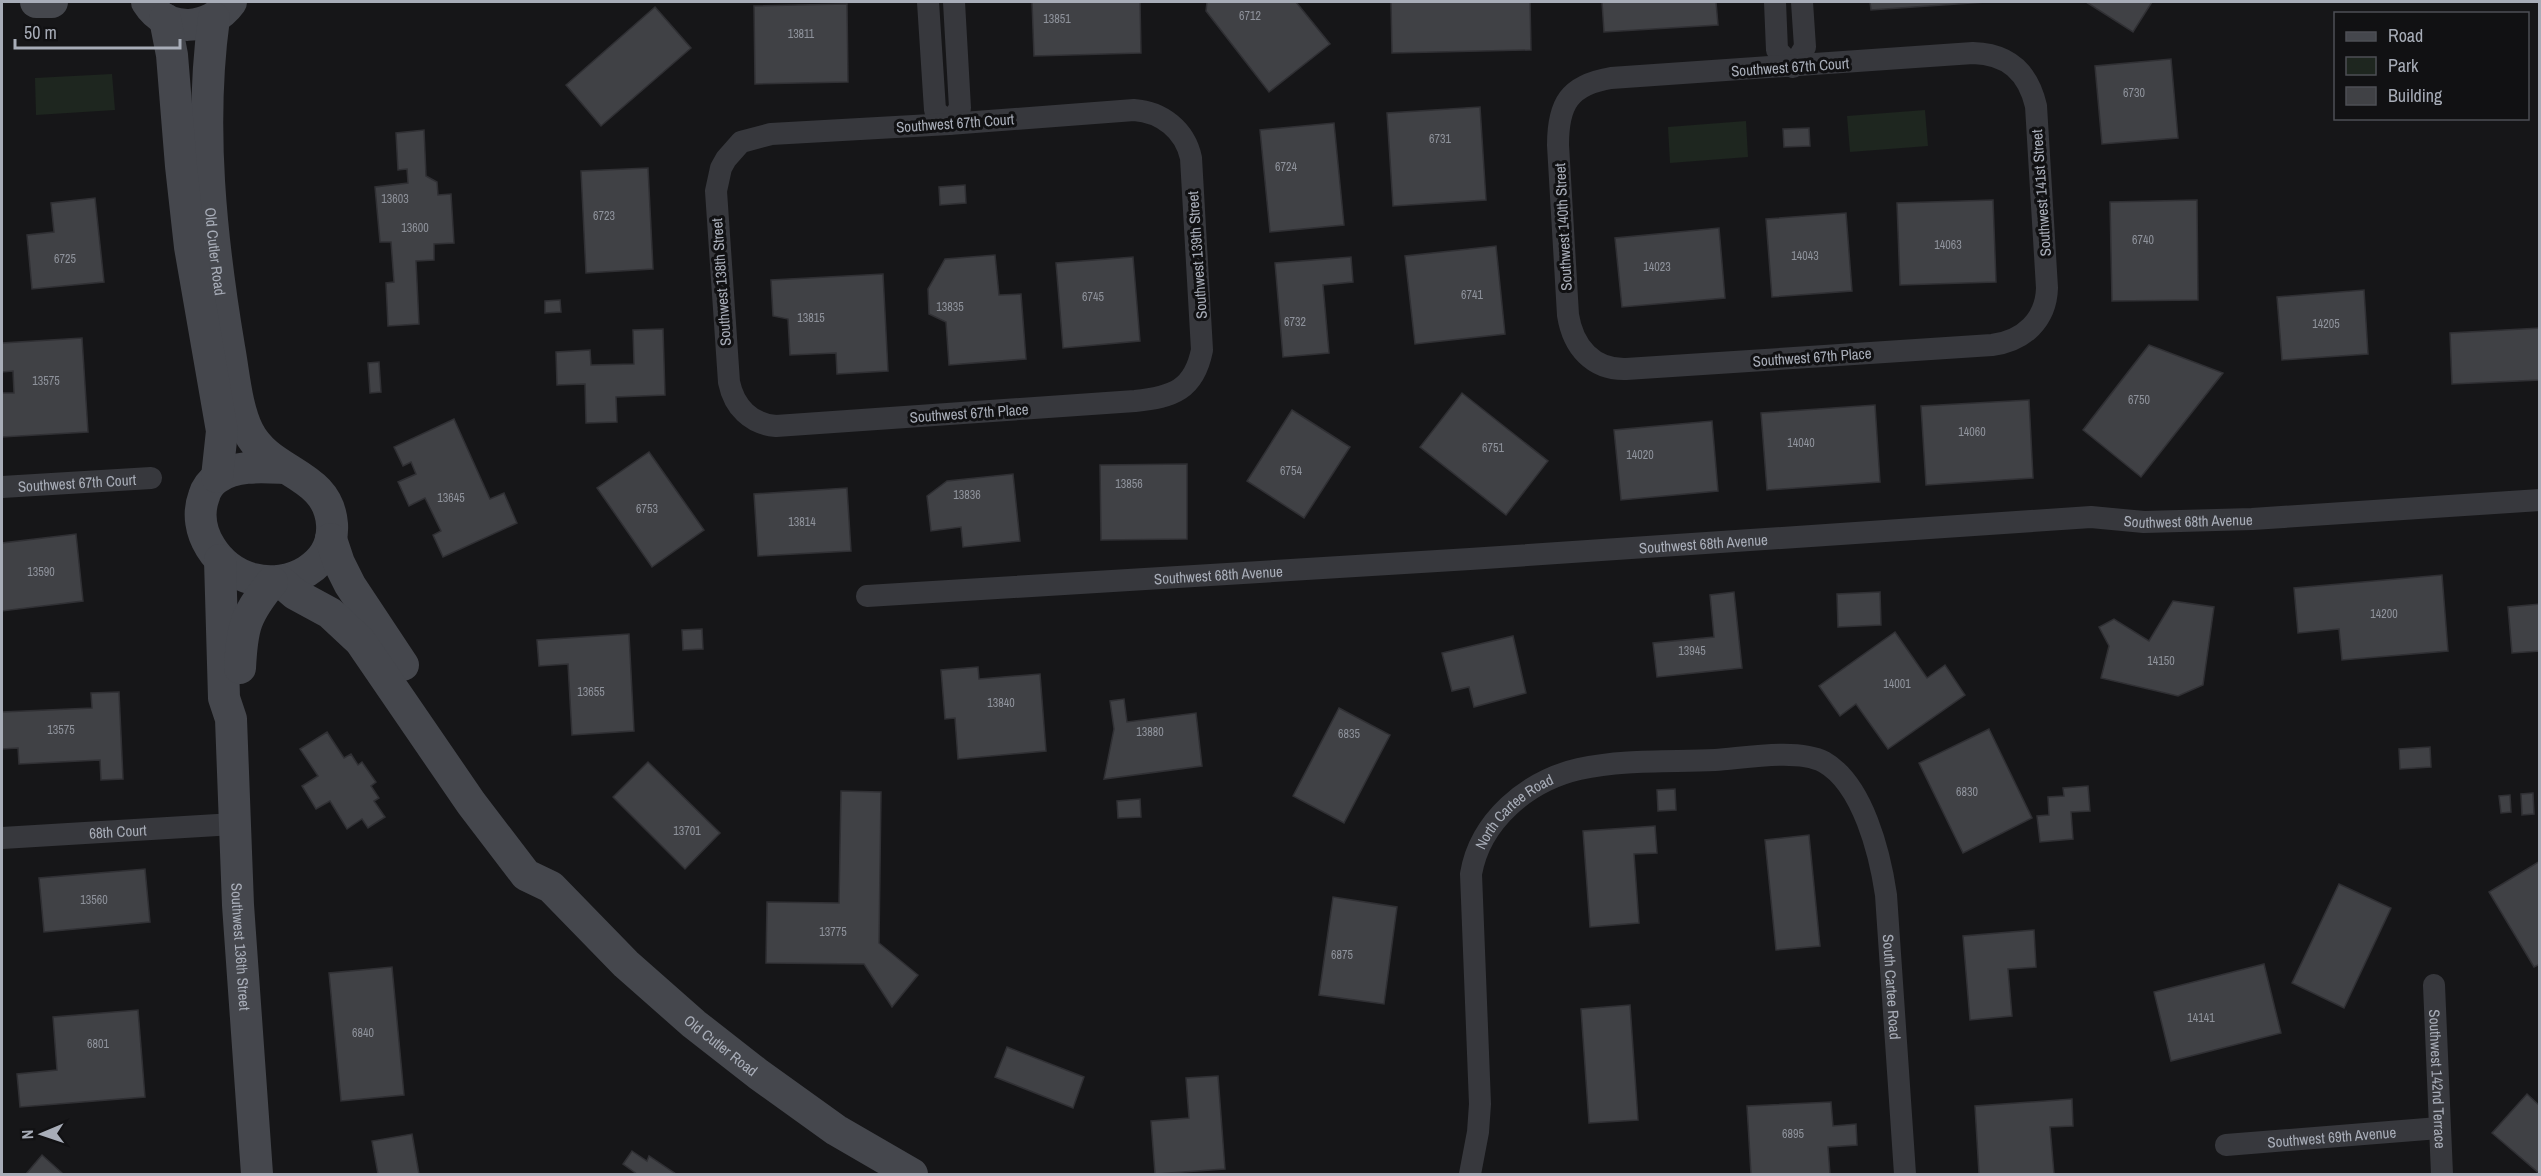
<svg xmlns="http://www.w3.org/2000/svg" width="2541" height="1176" font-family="'Archivo Narrow',sans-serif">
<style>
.green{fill:#1e261f}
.building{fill:#404145;stroke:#303034;stroke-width:1.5}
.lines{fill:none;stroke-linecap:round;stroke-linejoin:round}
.street{stroke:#37383d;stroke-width:22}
.secondary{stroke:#45474d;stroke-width:32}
.labels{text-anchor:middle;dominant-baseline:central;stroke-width:6;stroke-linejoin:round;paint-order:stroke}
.number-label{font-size:12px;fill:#8e929b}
.street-label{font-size:15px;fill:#a8adb8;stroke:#111113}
</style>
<rect width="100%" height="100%" fill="#161618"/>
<!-- green -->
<g class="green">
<path d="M112 74 115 110 36 115 35 78Z"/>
<path d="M1925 110 1928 146 1850 152 1847 116Z"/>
<path d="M1746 121 1748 157 1670 163 1668 127Z"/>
</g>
<!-- building -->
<g class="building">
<path d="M1032 2H1140L1141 53 1034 56Z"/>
<path d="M1207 2H1296L1330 44 1269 92 1206 11Z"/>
<path d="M1391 2H1530L1531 50 1392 53Z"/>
<path d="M1602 2H1716L1718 25 1604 32Z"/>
<path d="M1870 2H1986L1871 10Z"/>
<path d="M2086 2H2152L2133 32Z"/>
<path d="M847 4 848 82 755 84 754 6Z"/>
<path d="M655 7 691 48 601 126 566 85Z"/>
<path d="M2171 59 2178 138 2102 144 2095 66Z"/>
<path d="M1480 107 1486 200 1393 206 1387 113Z"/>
<path d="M1334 123 1344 225 1270 232 1260 130Z"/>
<path d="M1809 128 1810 146 1784 147 1783 129Z"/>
<path d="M424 130 426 176 437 182 438 195 451 194 454 243 434 244V260L416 261 419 324 388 326 386 283 394 282 391 242H380L375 187 408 183 407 169 398 170 396 133Z"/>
<path d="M648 168 653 269 586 273 581 171Z"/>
<path d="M965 185 966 203 940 205 939 187Z"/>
<path d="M95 198 104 282 32 289 27 235 54 232 51 203Z"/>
<path d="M1993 200 1996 282 1900 285 1897 203Z"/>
<path d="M2197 200 2198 300 2112 301 2110 202Z"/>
<path d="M1846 213 1852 291 1772 297 1766 219Z"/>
<path d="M1719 228 1725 298 1622 307 1615 238Z"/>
<path d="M1496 246 1505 334 1415 344 1405 256Z"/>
<path d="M995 255 999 295 1021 294 1026 359 949 365 946 322 929 314 928 289 945 259Z"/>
<path d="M1133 257 1140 341 1063 348 1056 263Z"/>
<path d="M1351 257 1353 282 1323 285 1329 353 1283 357 1275 263Z"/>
<path d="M883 274 888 371 837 374 836 353 790 355 788 319 773 316 771 280Z"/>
<path d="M2364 290 2368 354 2282 360 2277 297Z"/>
<path d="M560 300 561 312 545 313V301Z"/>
<path d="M2540 328V380L2452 384 2450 333Z"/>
<path d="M663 329 665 395 616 397 617 422 586 423 585 384 557 385 556 352 590 350 591 365 634 364 633 330Z"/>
<path d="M82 338 88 432 2 437V393H14L13 371 2 372V343Z"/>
<path d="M2149 345 2223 373 2141 477 2083 430Z"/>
<path d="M379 362 381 392 370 393 368 363Z"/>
<path d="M1462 393 1548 461 1506 515 1420 447Z"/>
<path d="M2029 400 2033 478 1926 485 1921 406Z"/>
<path d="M1875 405 1880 482 1767 490 1761 413Z"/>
<path d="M1292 410 1350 447 1304 518 1247 481Z"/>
<path d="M454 419 490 499 504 493 517 523 443 557 433 535 441 531 425 498 409 506 398 482 416 474 411 462 403 466 394 447Z"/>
<path d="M1712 421 1718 491 1621 500 1614 430Z"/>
<path d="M649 452 704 530 652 567 597 488Z"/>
<path d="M1187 464V539L1101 540 1100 465Z"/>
<path d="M1013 474 1020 541 963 547 961 527 931 531 927 496 947 481Z"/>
<path d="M847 488 851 551 758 556 754 494Z"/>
<path d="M76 534 83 601 2 611V543Z"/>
<path d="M2442 575 2448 651 2342 660 2339 629 2298 633 2294 588Z"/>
<path d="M1734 592 1742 668 1657 677 1653 643 1714 637 1710 595Z"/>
<path d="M1880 592 1881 625 1838 627 1837 594Z"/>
<path d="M2173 601 2214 607 2203 685 2178 696 2101 678 2109 646 2099 627 2114 619 2149 641Z"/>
<path d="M2540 604V651L2512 653 2508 607Z"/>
<path d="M702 629 703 649 683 650 682 630Z"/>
<path d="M1895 632 1927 678 1945 665 1965 695 1888 749 1856 704 1840 716 1819 686Z"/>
<path d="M629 634 634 731 572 735 568 664 539 666 537 640Z"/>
<path d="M1513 636 1526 693 1474 707 1469 687 1452 691 1442 653Z"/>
<path d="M978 667 979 679 1040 674 1046 751 958 759 955 718 945 719 941 670Z"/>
<path d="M119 692 123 779 101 780 100 760 19 764 18 748 2 749V712L92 708 91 693Z"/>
<path d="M1124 699 1127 722 1196 713 1202 766 1104 779 1114 729 1110 701Z"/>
<path d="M1339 708 1390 735 1344 823 1293 796Z"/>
<path d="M1989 729 2032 818 1963 853 1919 763Z"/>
<path d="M327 732 344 758 351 754 358 765 362 762 376 782 371 786 379 798 374 801 385 817 368 828 362 819 347 829 330 801 316 809 302 786 318 776 300 749Z"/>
<path d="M2430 747 2431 767 2400 769 2399 749Z"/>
<path d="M648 762 720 833 685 869 613 797Z"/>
<path d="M2088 786 2090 811 2071 812 2073 839 2040 842 2037 816 2049 815 2048 797 2064 796 2063 788Z"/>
<path d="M1675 789 1676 810 1658 811 1657 790Z"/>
<path d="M841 791 881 792 879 943 918 975 892 1007 864 964 766 963 767 902 839 903Z"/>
<path d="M2533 793 2534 814 2522 815 2521 794Z"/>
<path d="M2510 795 2511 812 2501 813 2499 796Z"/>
<path d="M1140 799 1141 817 1118 818 1117 801Z"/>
<path d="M1655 826 1657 853 1634 854 1639 923 1590 927 1583 831Z"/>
<path d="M1809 835 1820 946 1776 950 1765 840Z"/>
<path d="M2540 861V964L2534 967 2489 892Z"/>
<path d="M145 869 150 922 44 932 39 878Z"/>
<path d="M2339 884 2391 908 2344 1008 2292 983Z"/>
<path d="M1333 897 1397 907 1384 1004 1319 995Z"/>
<path d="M2034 930 2036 967 2008 969 2012 1016 1970 1020 1963 936Z"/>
<path d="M2264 964 2281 1033 2171 1061 2154 992Z"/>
<path d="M392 967 404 1095 341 1101 329 973Z"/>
<path d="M1630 1005 1638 1120 1589 1123 1581 1009Z"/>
<path d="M138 1010 145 1097 20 1107 17 1074 57 1070 53 1017Z"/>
<path d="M1007 1047 1084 1077 1073 1108 995 1077Z"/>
<path d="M1218 1076 1225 1169 1155 1174 1151 1121 1189 1118 1186 1078Z"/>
<path d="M2527 1094 2540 1106V1174L2492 1133Z"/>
<path d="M2072 1099 2073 1126 2050 1127 2054 1174H1979L1975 1106Z"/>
<path d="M1831 1102 1833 1126 1856 1124 1857 1145 1828 1147 1830 1174H1751L1747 1106Z"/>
<path d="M412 1134 419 1174H378L372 1141Z"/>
<path d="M632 1151 647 1161 649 1156 676 1174H637L623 1164Z"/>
<path d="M42 1155 62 1173 61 1174H26Z"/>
</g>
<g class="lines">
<!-- street -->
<g class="street">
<path d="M928 2 935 110 949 124 960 108 954 2"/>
<path d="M1775 2 1777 50 1793 67 1805 47 1802 2"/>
<path d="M1973 53C2008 54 2028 72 2036 106L2047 288C2046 320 2024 341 1992 345L1626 369C1593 370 1573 347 1568 315L1558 145C1558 104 1569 85 1611 78Z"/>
<path d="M1134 110C1162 112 1185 130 1191 158L1202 350C1194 390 1173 397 1135 401L776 426C751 424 734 407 729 382L716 191 721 168 726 159 741 142 771 134 949 124Z"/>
<path id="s1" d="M2 487 151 478"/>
<path id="s2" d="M867 596 1470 559 2091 517 2144 522 2252 519 2540 500"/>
<path id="s3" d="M2 838 234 824"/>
<path id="s4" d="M2434 985 2442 1174"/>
<path id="s5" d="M2226 1145 2439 1128"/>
<path id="s6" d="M1470 1174 1478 1132 1480 1104 1471 874C1480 821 1527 781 1579 769 1623 759 1671 762 1715 760 1745 758 1798 748 1824 762 1863 784 1880 854 1886 895L1905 1174"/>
</g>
<!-- secondary -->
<g class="secondary">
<path d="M36 2H52"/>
<path d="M147 2C167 34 210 31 231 2"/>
<path id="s7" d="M214 18C199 127 211 239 229 347 234 374 236 406 248 431 270 475 328 472 332 524 335 566 289 589 253 579 218 570 191 531 204 496 206 489 211 482 217 478 235 465 262 467 283 468"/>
<path d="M165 19 172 55 181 166 190 247 222 431 217 477"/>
<path d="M331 539 339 563 350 585 403 665"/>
<path id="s8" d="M220 560 224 698 231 719 238 905 257 1174"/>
<path id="s9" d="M280 581 295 594 330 613 360 641 471 803 526 875 551 887 626 964 694 1024 758 1074 836 1130 912 1174"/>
<path d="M240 668C242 627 245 615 272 582"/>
</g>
</g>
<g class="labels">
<!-- number labels -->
<g class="number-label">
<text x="1250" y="16">6712</text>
<text x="1057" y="19">13851</text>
<text x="801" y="34">13811</text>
<text x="2134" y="93">6730</text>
<text x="1440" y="139">6731</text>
<text x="1286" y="167">6724</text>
<text x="395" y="199">13603</text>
<text x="604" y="216">6723</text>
<text x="415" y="228">13600</text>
<text x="2143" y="240">6740</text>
<text x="1948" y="245">14063</text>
<text x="1805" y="256">14043</text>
<text x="65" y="259">6725</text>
<text x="1657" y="267">14023</text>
<text x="1472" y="295">6741</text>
<text x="1093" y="297">6745</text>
<text x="950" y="307">13835</text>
<text x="811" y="318">13815</text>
<text x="1295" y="322">6732</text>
<text x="2326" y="324">14205</text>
<text x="46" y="381">13575</text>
<text x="2139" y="400">6750</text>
<text x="1972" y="432">14060</text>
<text x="1801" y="443">14040</text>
<text x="1493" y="448">6751</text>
<text x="1640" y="455">14020</text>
<text x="1291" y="471">6754</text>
<text x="1129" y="484">13856</text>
<text x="967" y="495">13836</text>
<text x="451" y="498">13645</text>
<text x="647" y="509">6753</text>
<text x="802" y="522">13814</text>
<text x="41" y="572">13590</text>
<text x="2384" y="614">14200</text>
<text x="1692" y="651">13945</text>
<text x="2161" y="661">14150</text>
<text x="1897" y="684">14001</text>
<text x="591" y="692">13655</text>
<text x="1001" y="703">13840</text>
<text x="61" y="730">13575</text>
<text x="1150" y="732">13880</text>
<text x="1349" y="734">6835</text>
<text x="1967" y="792">6830</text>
<text x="687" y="831">13701</text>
<text x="94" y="900">13560</text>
<text x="833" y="932">13775</text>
<text x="1342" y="955">6875</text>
<text x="2201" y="1018">14141</text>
<text x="363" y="1033">6840</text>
<text x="98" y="1044">6801</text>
<text x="1793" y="1134">6895</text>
</g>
<!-- street labels -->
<g class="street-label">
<text transform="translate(1790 67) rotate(-4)">Southwest 67th Court</text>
<text transform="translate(955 123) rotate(-4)">Southwest 67th Court</text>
<text transform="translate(2041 193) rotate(-94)">Southwest 141st Street</text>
<text transform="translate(1563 227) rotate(-93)">Southwest 140th Street</text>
<text stroke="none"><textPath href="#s7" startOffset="234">Old Cutler Road</textPath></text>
<text transform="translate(1197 255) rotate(-94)">Southwest 139th Street</text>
<text transform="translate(721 282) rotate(-94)">Southwest 138th Street</text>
<text transform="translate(1812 357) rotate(-4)">Southwest 67th Place</text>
<text transform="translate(969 413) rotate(-4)">Southwest 67th Place</text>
<text stroke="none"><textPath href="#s1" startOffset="75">Southwest 67th Court</textPath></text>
<text stroke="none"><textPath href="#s2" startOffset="1324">Southwest 68th Avenue</textPath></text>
<text stroke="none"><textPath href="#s2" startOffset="838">Southwest 68th Avenue</textPath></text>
<text stroke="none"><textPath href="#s2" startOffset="352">Southwest 68th Avenue</textPath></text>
<text stroke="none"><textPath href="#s6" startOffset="380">North Cartee Road</textPath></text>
<text stroke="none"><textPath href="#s3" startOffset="116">68th Court</textPath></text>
<text stroke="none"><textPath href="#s8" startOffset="388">Southwest 136th Street</textPath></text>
<text stroke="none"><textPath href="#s6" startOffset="950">South Cartee Road</textPath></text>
<text stroke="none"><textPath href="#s9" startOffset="648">Old Cutler Road</textPath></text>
<text stroke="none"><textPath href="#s4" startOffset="94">Southwest 142nd Terrace</textPath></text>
<text stroke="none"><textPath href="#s5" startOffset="106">Southwest 69th Avenue</textPath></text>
</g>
</g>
<!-- border -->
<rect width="2541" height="1176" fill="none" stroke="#a8adb8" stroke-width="6"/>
<!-- legend -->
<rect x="2334" y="12" width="195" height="108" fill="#111113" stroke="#4d4f55" stroke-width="1.5"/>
<rect x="2346" y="32" width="30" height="9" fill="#45474d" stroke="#4d4f55" stroke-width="1.5"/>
<text x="2388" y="42" font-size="18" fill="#a8adb8">Road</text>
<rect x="2346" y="57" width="30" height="18" fill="#1e261f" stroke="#4d4f55" stroke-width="1.5"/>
<text x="2388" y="72" font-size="18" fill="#a8adb8">Park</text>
<rect x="2346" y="87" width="30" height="18" fill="#404145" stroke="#4d4f55" stroke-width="1.5"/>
<text x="2388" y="102" font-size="18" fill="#a8adb8">Building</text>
<!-- north arrow -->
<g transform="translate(42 1134) rotate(268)" stroke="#111113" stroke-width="4.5" paint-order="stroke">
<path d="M0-4.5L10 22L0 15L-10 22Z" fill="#a8adb8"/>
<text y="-9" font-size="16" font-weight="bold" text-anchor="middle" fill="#a8adb8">N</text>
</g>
<!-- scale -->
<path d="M15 39v9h165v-9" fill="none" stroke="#a8adb8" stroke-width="3"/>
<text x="24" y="39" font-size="18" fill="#a8adb8" stroke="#111113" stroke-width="4.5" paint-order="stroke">50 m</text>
</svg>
